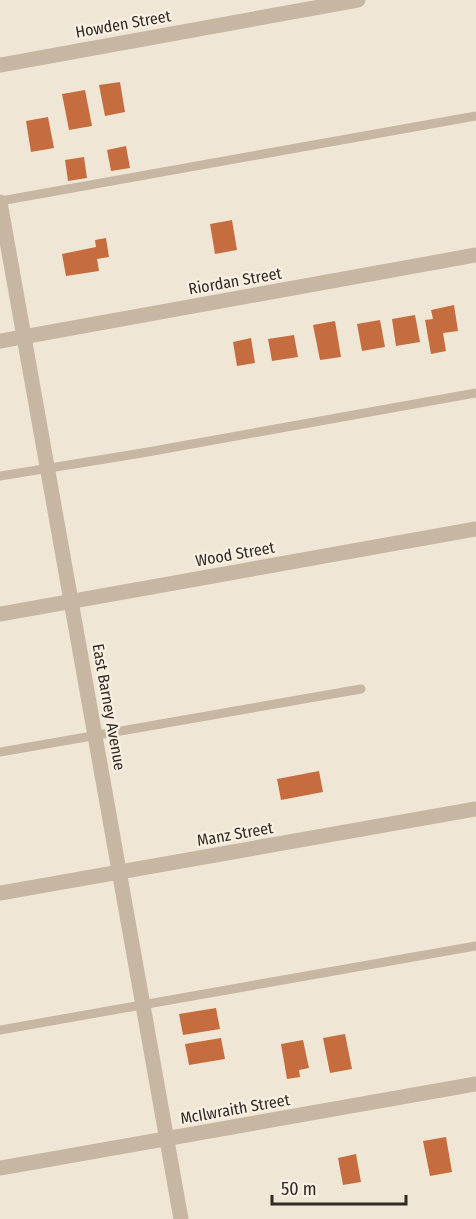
<svg xmlns="http://www.w3.org/2000/svg" width="476" height="1219" font-family="'Fira Sans Condensed',sans-serif">
<style>
.building{fill:#c56d3f}
.lines{fill:none;stroke-linecap:round;stroke-linejoin:round}
.lane{stroke:#c7b7a2;stroke-width:9}
.street{stroke:#c7b7a2;stroke-width:15}
.labels{text-anchor:middle;dominant-baseline:central;stroke-width:4.5;stroke-linejoin:round;paint-order:stroke}
.street-label{font-size:16px;fill:#322a25;stroke:#f8f0e2}
</style>
<rect width="100%" height="100%" fill="#f0e6d6"/>
<!-- building -->
<g class="building">
<path d="M120 82 125 112 105 116 99 85Z"/>
<path d="M85 90 92 126 69 130 62 94Z"/>
<path d="M48 117 54 148 31 152 26 121Z"/>
<path d="M126 146 130 168 111 171 107 150Z"/>
<path d="M84 157 87 178 68 181 65 160Z"/>
<path d="M232 220 237 250 215 254 210 224Z"/>
<path d="M106 238 109 257 97 259 99 271 66 276 62 254 96 247 95 240Z"/>
<path d="M454 305 458 331 443 333 446 351 431 354 425 320 433 319 431 310Z"/>
<path d="M415 315 420 342 396 346 392 319Z"/>
<path d="M380 320 385 347 362 351 357 324Z"/>
<path d="M335 321 341 357 320 360 313 325Z"/>
<path d="M294 335 298 357 272 361 268 339Z"/>
<path d="M251 338 255 363 237 366 233 342Z"/>
<path d="M319 771 323 792 281 800 277 779Z"/>
<path d="M216 1008 220 1029 183 1035 179 1014Z"/>
<path d="M345 1034 352 1069 330 1073 323 1038Z"/>
<path d="M221 1038 225 1059 189 1065 185 1044Z"/>
<path d="M303 1040 309 1068 299 1070 300 1077 287 1079 281 1044Z"/>
<path d="M446 1137 452 1172 430 1176 423 1141Z"/>
<path d="M356 1154 361 1182 343 1185 338 1158Z"/>
</g>
<g class="lines">
<!-- lane -->
<g class="lane">
<path d="M0 201 476 116"/>
<path d="M0 476 142 453 476 393"/>
<path d="M0 752 361 689"/>
<path d="M0 1030 476 946"/>
</g>
<!-- street -->
<g class="street">
<path d="M0 65 358 0"/>
<path d="M0 202 181 1219"/>
<path d="M0 341 476 255"/>
<path d="M0 614 476 529"/>
<path d="M0 893 476 809"/>
<path d="M0 1168 476 1084"/>
</g>
</g>
<g class="labels">
<!-- street labels -->
<g class="street-label">
<text transform="translate(123 24) rotate(-10)">Howden Street</text>
<text transform="translate(235 281) rotate(-10)">Riordan Street</text>
<text transform="translate(235 554) rotate(-10)">Wood Street</text>
<text transform="translate(109 707) rotate(80)">East Barney Avenue</text>
<text transform="translate(235 834) rotate(-10)">Manz Street</text>
<text transform="translate(235 1109) rotate(-10)">McIlwraith Street</text>
</g>
</g>
<!-- scale -->
<path d="M272 1195v9h134v-9" fill="none" stroke="#322a25" stroke-width="3"/>
<text x="281" y="1195" font-size="18" fill="#322a25" stroke="#f8f0e2" stroke-width="4.5" paint-order="stroke">50 m</text>
</svg>
